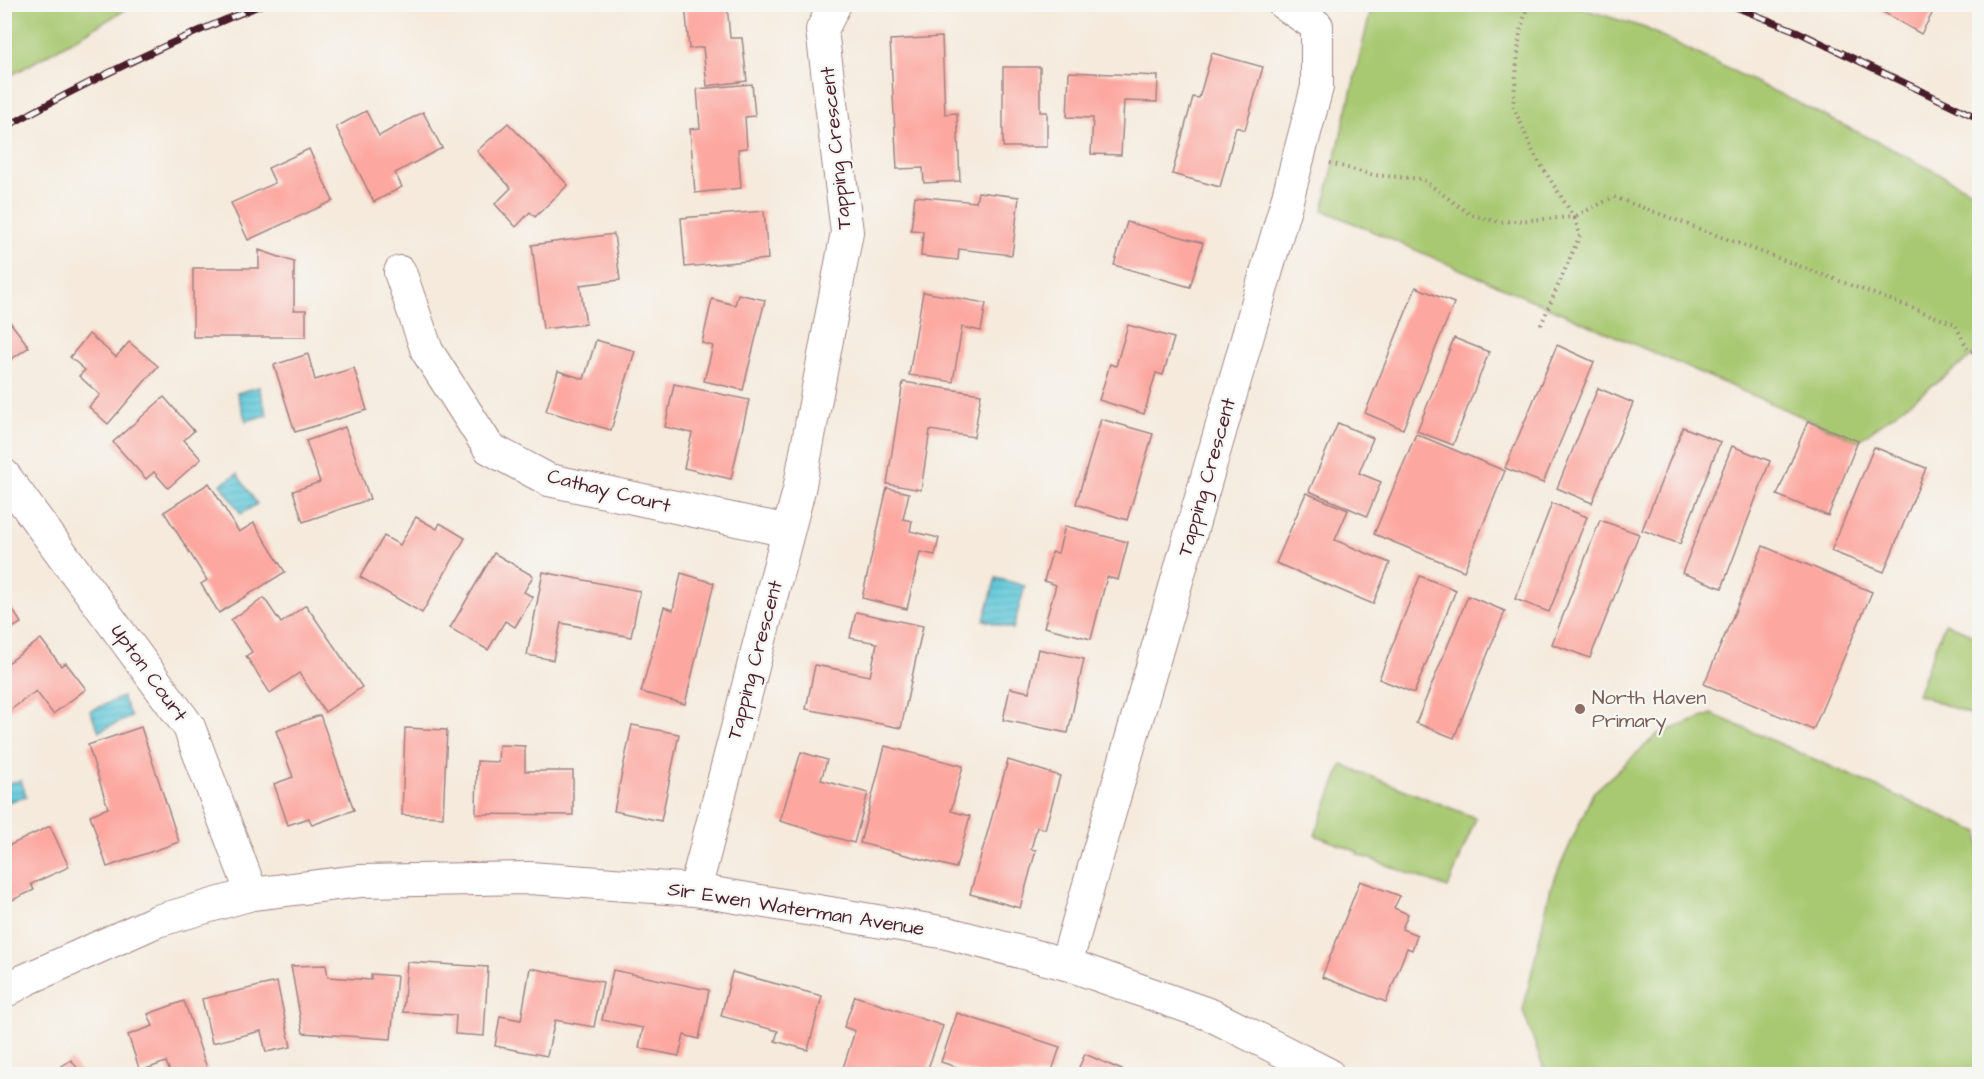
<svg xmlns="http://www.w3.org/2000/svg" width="1984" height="1079" font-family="'Architects Daughter',sans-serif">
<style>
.green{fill:#a8c972;stroke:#79744e;stroke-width:1.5}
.water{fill:url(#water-rules);stroke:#547482;stroke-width:1.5}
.building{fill:#fca8a0}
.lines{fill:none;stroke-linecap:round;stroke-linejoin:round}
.street-casing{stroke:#a08484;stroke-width:34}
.path{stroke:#a08484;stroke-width:4;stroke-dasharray:1.5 4.5;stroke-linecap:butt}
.street{stroke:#fff;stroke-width:32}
.rail-casing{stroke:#4a1f2b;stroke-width:7}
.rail{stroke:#f6f6f2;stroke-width:4.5;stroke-dasharray:14;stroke-linecap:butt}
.education-dot{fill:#8d6e63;stroke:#f6f6f2;stroke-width:2}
.labels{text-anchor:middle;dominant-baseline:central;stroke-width:4.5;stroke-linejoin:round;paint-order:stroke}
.street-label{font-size:20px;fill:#4a1f2b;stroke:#f6f6f2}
.education-label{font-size:20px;fill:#785e54;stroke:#f6f6f2;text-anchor:start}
</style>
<defs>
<pattern id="water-rules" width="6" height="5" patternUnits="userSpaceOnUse" patternTransform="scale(1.5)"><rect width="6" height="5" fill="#5ec8d9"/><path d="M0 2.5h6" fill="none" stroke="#53abba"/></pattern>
</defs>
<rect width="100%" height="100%" fill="#f6f6f2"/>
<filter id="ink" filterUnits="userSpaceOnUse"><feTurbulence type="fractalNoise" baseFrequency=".0167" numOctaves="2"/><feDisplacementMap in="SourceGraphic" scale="12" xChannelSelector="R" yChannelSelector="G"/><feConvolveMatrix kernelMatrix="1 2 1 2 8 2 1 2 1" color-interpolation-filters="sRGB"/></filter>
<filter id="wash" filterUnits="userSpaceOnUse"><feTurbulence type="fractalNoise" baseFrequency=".008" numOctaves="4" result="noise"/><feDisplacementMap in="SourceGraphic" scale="24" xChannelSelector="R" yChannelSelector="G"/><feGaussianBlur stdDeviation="1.35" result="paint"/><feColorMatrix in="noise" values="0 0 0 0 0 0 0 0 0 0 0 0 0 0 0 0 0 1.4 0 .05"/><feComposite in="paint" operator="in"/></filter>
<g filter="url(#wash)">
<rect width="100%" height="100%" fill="#f5eadc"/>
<!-- green -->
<g class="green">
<path d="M19 4H134V5L5 79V12Z"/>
<path d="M1372 5H1571L1645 28 1894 150 1979 195V351L1858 441 1323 210Z"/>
<path d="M1945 623 1979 637V718L1917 694Z"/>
<path d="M1712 714 1979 832V1074H1549L1545 1072 1523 1011 1551 887 1593 793 1658 734Z"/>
<path d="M1342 765 1476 818 1448 888 1357 854 1358 852 1315 835Z"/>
</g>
<!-- water -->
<g class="water">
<path d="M259 387 267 415 246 421 237 393Z"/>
<path d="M237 474 257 504 241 514 221 484Z"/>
<path d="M996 578 1025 586 1013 629 984 620Z"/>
<path d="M122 697 131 717 99 731 90 711Z"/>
<path d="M21 780 26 796 5 803V785Z"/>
</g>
<g id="blocks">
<!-- building -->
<g class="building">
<path d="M685 4H727L730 38H742L747 81 707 86 703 47 689 49Z"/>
<path d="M1869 4H1928L1925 8 1933 12 1921 34Z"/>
<path d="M942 37 945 114 957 113 960 181 924 183 923 168 897 169 890 40Z"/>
<path d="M1212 53 1263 67 1245 130 1236 127 1220 187 1172 174 1193 97 1199 98Z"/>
<path d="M1003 67H1040V112H1047V147H1003Z"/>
<path d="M1069 72 1158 76 1157 102 1124 101 1121 155 1091 154 1093 118 1067 117Z"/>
<path d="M752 84 755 116 745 117 747 148 738 149 741 188 695 193 690 129 700 128 697 89Z"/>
<path d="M366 111 379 136 423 112 442 148 395 173 402 187 374 202 336 127Z"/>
<path d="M508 123 568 185 535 217 530 212 516 227 495 204 511 188 477 151Z"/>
<path d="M309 149 333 201 248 240 231 203 275 183 268 168Z"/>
<path d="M978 192 1019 197 1012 255 959 249 958 260 921 256 923 231 911 230 915 196 976 202Z"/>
<path d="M764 211 768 259 685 267 681 218Z"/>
<path d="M1127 222 1203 243 1190 287 1114 265Z"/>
<path d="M614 234 620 280 580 285 586 324 543 329 532 245Z"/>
<path d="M259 250 294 262V310H306V337H193V268H259Z"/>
<path d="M1416 287 1454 303 1403 429 1365 413Z"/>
<path d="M923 292 986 303 981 331 962 327 953 382 909 375Z"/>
<path d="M738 294 765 300 743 390 704 381 713 346 702 343 712 299 735 305Z"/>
<path d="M4 314 29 347 4 364Z"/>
<path d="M1128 325 1174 338 1163 375 1156 373 1144 414 1099 400 1110 364 1116 366Z"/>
<path d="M89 334 116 357 129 342 158 366 108 424 89 407 100 395 79 376 85 370 70 357Z"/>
<path d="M1454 338 1489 352 1453 445 1417 431Z"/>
<path d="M596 340 635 351 611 430 546 411 558 371 584 379Z"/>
<path d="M1557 345 1594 362 1543 483 1505 468Z"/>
<path d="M308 354 315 380 354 368 367 410 295 432 274 365Z"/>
<path d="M903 382 981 394 974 437 930 430 921 490 887 484Z"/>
<path d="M674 384 749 400 731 479 684 468 692 433 665 427Z"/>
<path d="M1598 388 1633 403 1592 503 1557 488Z"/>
<path d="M164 397 194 431 184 440 201 459 168 488 154 472 146 479 113 442Z"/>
<path d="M1101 419 1153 434 1127 520 1076 504Z"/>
<path d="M1808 421 1858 441 1828 516 1777 495Z"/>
<path d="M1338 423 1373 438 1359 473 1381 482 1367 516 1309 491Z"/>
<path d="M345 427 370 499 303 522 293 491 320 482 306 441Z"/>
<path d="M1683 427 1720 442 1680 544 1642 530Z"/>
<path d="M1416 434 1505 471 1464 571 1374 534Z"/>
<path d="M1732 446 1770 461 1722 588 1682 573Z"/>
<path d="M1874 447 1926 468 1884 572 1831 551Z"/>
<path d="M209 483 239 532 254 523 285 572 219 613 201 584 207 580 164 512Z"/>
<path d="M887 488 909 493 903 519 912 521 910 531 939 538 935 555 920 552 907 609 862 598Z"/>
<path d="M1306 493 1348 510 1335 540 1390 563 1373 604 1276 563Z"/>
<path d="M1552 503 1587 517 1549 612 1515 599Z"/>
<path d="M416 517 437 529 440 523 465 538 422 613 360 577 384 536 400 545Z"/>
<path d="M1600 520 1639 534 1590 658 1552 644Z"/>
<path d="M1065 526 1128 542 1118 580 1107 577 1091 639 1044 627 1056 585 1044 581 1052 552 1058 553Z"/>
<path d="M1763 546 1872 592 1813 730 1704 684Z"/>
<path d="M494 553 533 576 524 592 533 597 515 627 505 621 488 650 450 628Z"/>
<path d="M543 572 640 591 631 637 561 623 553 660 527 655Z"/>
<path d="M681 573 714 583 685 704 641 692 664 607 673 610Z"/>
<path d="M1420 576 1456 590 1414 693 1379 679Z"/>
<path d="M4 595 21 623 4 633Z"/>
<path d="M1468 596 1505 611 1454 738 1416 723Z"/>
<path d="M264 598 281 623 306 605 362 687 325 712 299 673 270 693 246 656 252 652 231 620Z"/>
<path d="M856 612 923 626 901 728 806 709 815 665 870 676 877 643 850 638Z"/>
<path d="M41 639 61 666 66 663 86 689 53 714 36 691 9 711 4 706V666Z"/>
<path d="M1038 649 1084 659 1068 733 1003 720 1010 688 1029 692Z"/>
<path d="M320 715 354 810 312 825 309 818 288 825 274 784 293 777 276 731Z"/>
<path d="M632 725 679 734 661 821 614 811Z"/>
<path d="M141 727 179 842 107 867 90 815 108 808 88 745Z"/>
<path d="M405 728 447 730 443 817 402 815Z"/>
<path d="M499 745 525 746V771H573V815L476 814 477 761 498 762Z"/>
<path d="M885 746 963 766 951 811 970 816 956 868 860 843Z"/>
<path d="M801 752 827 760 821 780 868 793 854 843 780 821Z"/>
<path d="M1008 760 1060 776 1045 829 1037 827 1031 849 1036 850 1020 908 970 894Z"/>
<path d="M50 826 69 867 31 884 34 890 4 904V848Z"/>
<path d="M1360 881 1400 896 1394 908 1408 914 1402 929 1417 935 1412 950 1407 948 1386 1002 1322 977Z"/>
<path d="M407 962 488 967 484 1036 455 1034 456 1015 403 1012Z"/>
<path d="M326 965 328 977 371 980V974L397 976 391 1039 303 1033 291 966Z"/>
<path d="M530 968 603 982 594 1027 555 1020 547 1056 495 1046 500 1016 521 1020Z"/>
<path d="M613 970 709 990 699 1039 684 1035 679 1056 639 1048 643 1028 602 1020Z"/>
<path d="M732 972 822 996 808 1050 775 1041 778 1031 721 1016Z"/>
<path d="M277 982 291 1047 266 1052 261 1031 212 1043 202 999Z"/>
<path d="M855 996 943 1026 926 1074H913L888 1066 885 1074H841L855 1031 844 1027Z"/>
<path d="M184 1001 208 1071 199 1074H171L166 1062 140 1071 128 1035 153 1026 148 1014Z"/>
<path d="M957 1013 1060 1047 1051 1074H978L941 1062Z"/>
<path d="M1085 1054 1131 1074H1076Z"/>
<path d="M71 1060 82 1074H50Z"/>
</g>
</g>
</g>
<g filter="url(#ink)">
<use href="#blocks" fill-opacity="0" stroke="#a08484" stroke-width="1.5"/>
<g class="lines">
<!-- street casing -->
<g class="street-casing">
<g id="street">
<path d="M400 272 427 351 489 448 549 480 788 531"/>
<path d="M4 475 189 727 252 894"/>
<path d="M695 890 799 490 847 232 822 30 835 4"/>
<path d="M1066 964 1286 204 1317 87V26L1284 4"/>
<path d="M4 992 25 980 157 921 252 894 360 881 530 878 695 890 947 933 1066 964 1211 1015 1328 1074"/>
</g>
</g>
<!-- path -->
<g class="path">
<path d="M1330 163 1373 175 1422 179 1471 215 1499 222 1574 217 1534 154 1513 106 1520 32 1528 4"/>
<path d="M1541 325 1580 235 1574 217 1614 197 1955 324 1968 350 1980 354"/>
</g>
<!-- street -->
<use href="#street" class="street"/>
<!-- rail casing -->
<g class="rail-casing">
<g id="rail">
<path d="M1728 4 1796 31 1980 119"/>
<path d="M4 128C88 81 174 39 264 4"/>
</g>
</g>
<!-- rail -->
<use href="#rail" class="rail"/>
</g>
</g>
<!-- markers -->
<circle class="education-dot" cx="1580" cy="709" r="6"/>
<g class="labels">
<!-- street labels -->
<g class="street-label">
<text transform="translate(836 148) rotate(-96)">Tapping Crescent</text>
<text transform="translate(1207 477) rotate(-74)">Tapping Crescent</text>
<text transform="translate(609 491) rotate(14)">Cathay Court</text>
<text transform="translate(755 660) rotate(-75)">Tapping Crescent</text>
<text transform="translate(149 673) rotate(54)">Upton Court</text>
<text transform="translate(796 909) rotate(9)">Sir Ewen Waterman Avenue</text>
</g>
<!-- education labels -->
<g class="education-label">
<text x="1592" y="698">North Haven<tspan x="1592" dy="23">Primary</tspan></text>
</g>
</g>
<!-- margin -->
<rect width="1984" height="1079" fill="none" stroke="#f6f6f2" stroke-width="24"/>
</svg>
